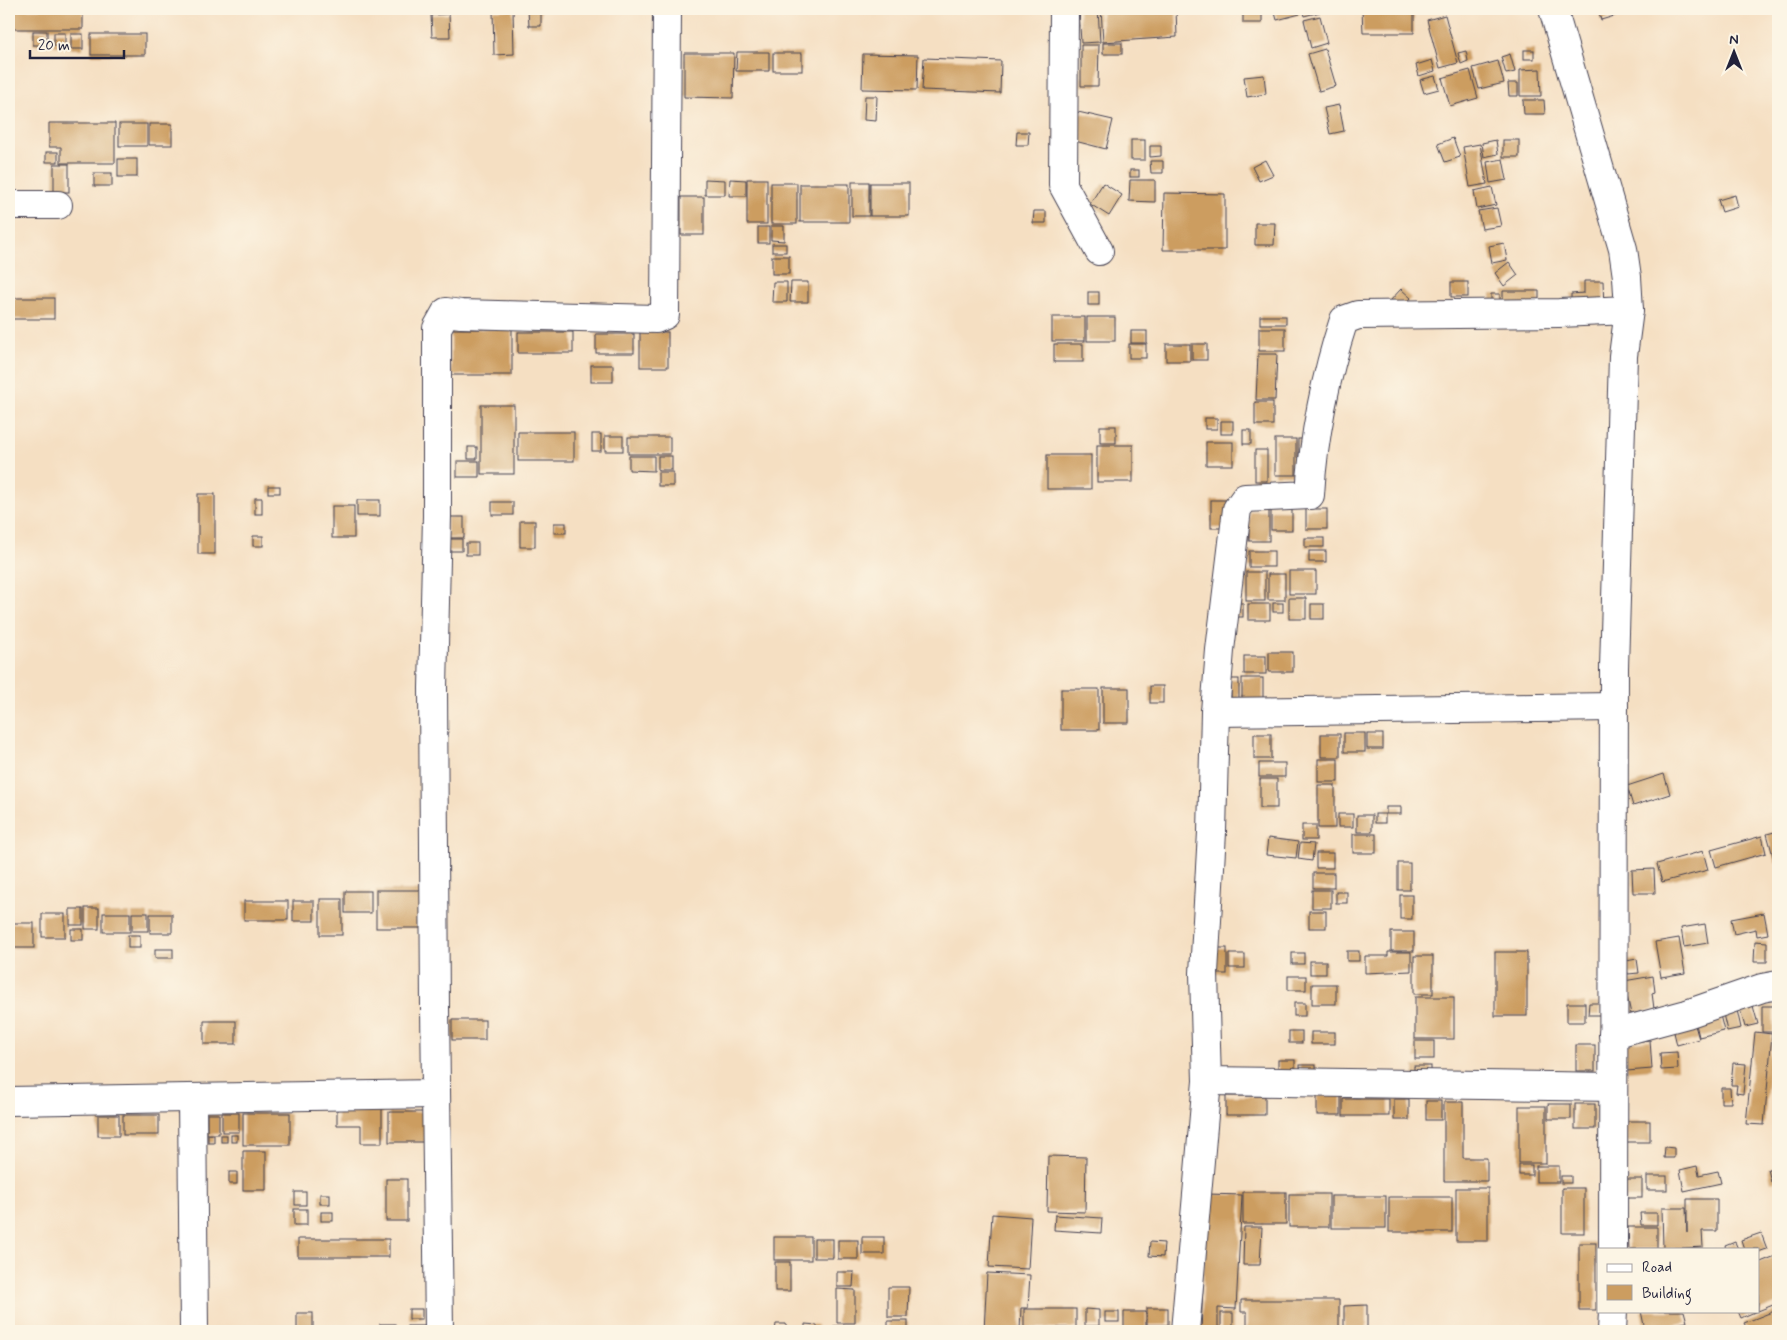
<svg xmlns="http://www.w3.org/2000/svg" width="1787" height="1340" font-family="Mynerve,sans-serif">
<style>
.building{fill:#cc9d60}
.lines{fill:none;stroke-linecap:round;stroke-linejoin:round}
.minor-casing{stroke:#423e4f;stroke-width:30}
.minor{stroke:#fff;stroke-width:28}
</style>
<rect width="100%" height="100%" fill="#fcf5e5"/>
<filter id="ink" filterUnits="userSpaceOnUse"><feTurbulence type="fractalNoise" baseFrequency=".02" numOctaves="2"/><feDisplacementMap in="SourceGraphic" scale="10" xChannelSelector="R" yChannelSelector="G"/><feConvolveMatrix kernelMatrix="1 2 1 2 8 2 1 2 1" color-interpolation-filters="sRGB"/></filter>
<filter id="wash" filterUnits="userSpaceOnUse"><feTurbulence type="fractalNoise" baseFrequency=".0096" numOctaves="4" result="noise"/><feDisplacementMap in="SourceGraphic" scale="20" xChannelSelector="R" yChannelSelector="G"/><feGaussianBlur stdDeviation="1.12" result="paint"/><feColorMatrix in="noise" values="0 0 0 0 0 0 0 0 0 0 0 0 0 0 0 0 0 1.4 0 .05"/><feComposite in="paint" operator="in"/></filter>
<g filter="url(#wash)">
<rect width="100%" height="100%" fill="#f5dfc2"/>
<g id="blocks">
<!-- building -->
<g class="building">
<rect x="9" y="9" width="74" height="20"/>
<path d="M1079 9H1098L1100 42 1081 43Z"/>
<path d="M1101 9H1176L1177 37 1103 42Z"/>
<rect x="1243" y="9" width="19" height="14"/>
<path d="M1274 9H1299L1300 14 1277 20Z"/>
<path d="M1302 9H1319L1320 12 1304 16Z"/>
<path d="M1362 9H1414V33H1363Z"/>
<path d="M1598 9H1619L1621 14 1601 20Z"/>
<path d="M493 10H513L514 54 494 55Z"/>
<path d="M528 10H541V26H529Z"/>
<path d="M449 14 450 37H432L431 15Z"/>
<path d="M1445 15 1458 63 1440 68 1427 20Z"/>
<path d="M1320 16 1327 43 1311 48 1304 20Z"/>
<rect x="33" y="31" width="14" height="14"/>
<rect x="54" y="33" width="11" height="13"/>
<rect x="71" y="34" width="12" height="15"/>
<rect x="91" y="34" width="54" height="21"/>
<rect x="1103" y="43" width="19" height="11"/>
<path d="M1081 45H1099L1098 86H1081Z"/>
<path d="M1325 49 1336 86 1319 91 1308 54Z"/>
<rect x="1524" y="50" width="10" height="9"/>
<path d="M1466 51 1468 61 1461 64 1458 53Z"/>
<path d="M737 52H769V71H736Z"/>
<path d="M684 53H734L733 98 684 97Z"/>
<rect x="773" y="53" width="29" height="18"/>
<path d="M863 54 918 55 917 90 862 89Z"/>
<path d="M1510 54 1515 72 1506 74 1501 57Z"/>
<path d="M924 58 1001 61 1000 93 922 90Z"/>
<path d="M1432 60 1435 71 1419 76 1416 65Z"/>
<path d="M1498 61 1504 83 1479 89 1473 68Z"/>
<path d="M1540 69 1541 96H1520V70Z"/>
<path d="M1470 70 1478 98 1450 106 1442 78Z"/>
<path d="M1264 75 1266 94 1247 97 1244 77Z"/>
<path d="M1435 76 1439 89 1424 93 1420 80Z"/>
<path d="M1508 83H1518V96H1509Z"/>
<path d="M865 96H877L876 121 864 120Z"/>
<path d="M1523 100H1544L1545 114H1524Z"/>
<path d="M1339 105 1344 131 1330 134 1324 108Z"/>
<path d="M1078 112 1113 120 1106 149 1071 140Z"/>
<path d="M49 123H115V163H61V147H49Z"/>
<rect x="119" y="124" width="28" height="22"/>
<rect x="149" y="124" width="23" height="21"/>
<path d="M1017 132H1029L1028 145H1016Z"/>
<path d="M1453 138 1460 157 1445 162 1438 144Z"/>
<rect x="1131" y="140" width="14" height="20"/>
<path d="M1496 140 1498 154 1484 157 1482 143Z"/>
<rect x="1503" y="140" width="16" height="17"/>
<path d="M1480 144 1487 184 1470 187 1463 147Z"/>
<path d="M1150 146H1161V156L1150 157Z"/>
<rect x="46" y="152" width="12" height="10"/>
<rect x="118" y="159" width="19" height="18"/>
<path d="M1503 159 1507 180 1490 183 1487 162Z"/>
<path d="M1265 160 1273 175 1259 181 1252 167Z"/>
<path d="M1150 161H1163V173H1151Z"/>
<rect x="54" y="164" width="15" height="28"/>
<rect x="1130" y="170" width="9" height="7"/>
<rect x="94" y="173" width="18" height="13"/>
<path d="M705 179 725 180V195H705Z"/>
<path d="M730 179 746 180V196H729Z"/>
<rect x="747" y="179" width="20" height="45"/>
<path d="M1130 180H1155V202L1129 201Z"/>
<rect x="852" y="182" width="17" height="34"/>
<rect x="771" y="183" width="26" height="41"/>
<rect x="870" y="183" width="39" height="33"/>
<path d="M1103 183 1122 195 1109 216 1090 204Z"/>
<rect x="800" y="184" width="49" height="38"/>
<path d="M1492 187 1496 205 1477 209 1474 191Z"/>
<path d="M1164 193 1225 194V250H1163Z"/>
<path d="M1735 195 1738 207 1722 212 1718 200Z"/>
<rect x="681" y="197" width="23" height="38"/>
<path d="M1497 208 1501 226 1482 229 1478 211Z"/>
<path d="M1034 211H1046V223H1033Z"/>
<path d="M1255 223H1275L1274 245H1255Z"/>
<path d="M771 226H784V241L771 240Z"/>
<rect x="758" y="227" width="11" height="16"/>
<path d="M1504 243 1507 260 1492 263 1489 246Z"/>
<rect x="772" y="244" width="14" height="8"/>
<rect x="772" y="256" width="17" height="18"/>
<path d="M1509 262 1518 275 1504 286 1495 273Z"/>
<path d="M1584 281H1603L1604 309H1571V294L1584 293Z"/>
<path d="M773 282H787V302H772Z"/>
<path d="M791 282H808V302H790Z"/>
<rect x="1451" y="282" width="17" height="15"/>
<path d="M1401 289 1411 298 1399 311 1389 302Z"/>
<path d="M1503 291H1539V308L1503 309Z"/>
<rect x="1088" y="292" width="11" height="13"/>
<path d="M1491 294H1500V307L1491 308Z"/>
<rect x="9" y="298" width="45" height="21"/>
<rect x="1260" y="316" width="26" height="8"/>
<rect x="1052" y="317" width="33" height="24"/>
<rect x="1087" y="317" width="28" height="24"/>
<rect x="1259" y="328" width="26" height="23"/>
<rect x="451" y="329" width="61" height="46"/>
<rect x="1131" y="331" width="16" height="12"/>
<rect x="518" y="332" width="55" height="21"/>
<rect x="640" y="332" width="28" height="35"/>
<rect x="596" y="334" width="38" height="19"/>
<rect x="1054" y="344" width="29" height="18"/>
<rect x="1129" y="344" width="17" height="14"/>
<rect x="1166" y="344" width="24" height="17"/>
<rect x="1192" y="344" width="15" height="16"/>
<path d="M1258 354H1277L1275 400H1256Z"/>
<rect x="591" y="365" width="22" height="17"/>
<rect x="1255" y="402" width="18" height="23"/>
<rect x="481" y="405" width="33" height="69"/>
<rect x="1205" y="418" width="12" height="11"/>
<rect x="1221" y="421" width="12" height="13"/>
<rect x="1100" y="426" width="16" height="17"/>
<rect x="1243" y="430" width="8" height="14"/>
<rect x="518" y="432" width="56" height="29"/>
<rect x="592" y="434" width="9" height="17"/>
<rect x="605" y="436" width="18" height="15"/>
<rect x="628" y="437" width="42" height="17"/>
<rect x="1275" y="439" width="21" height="36"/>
<rect x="1298" y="439" width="10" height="18"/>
<rect x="1206" y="442" width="27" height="23"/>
<rect x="1097" y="445" width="36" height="37"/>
<rect x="468" y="447" width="9" height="12"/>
<rect x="1255" y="450" width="12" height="31"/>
<rect x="1047" y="455" width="44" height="34"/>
<path d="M629 456H654V471L629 470Z"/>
<rect x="658" y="456" width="14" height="14"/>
<rect x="457" y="461" width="22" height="16"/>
<rect x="658" y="472" width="15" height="14"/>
<rect x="268" y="486" width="12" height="7"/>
<rect x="198" y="494" width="17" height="60"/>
<rect x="255" y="498" width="7" height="16"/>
<rect x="357" y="500" width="23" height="16"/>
<rect x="1211" y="500" width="18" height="28"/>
<rect x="492" y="502" width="21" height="13"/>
<rect x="332" y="506" width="22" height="32"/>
<rect x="1306" y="509" width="21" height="20"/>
<rect x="1271" y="510" width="21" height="20"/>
<rect x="1249" y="511" width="20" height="30"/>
<rect x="447" y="517" width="17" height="21"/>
<rect x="520" y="521" width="15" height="26"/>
<rect x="554" y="523" width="12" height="10"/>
<rect x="253" y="536" width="10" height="10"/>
<rect x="1305" y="538" width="19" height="9"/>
<rect x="447" y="539" width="15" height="12"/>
<rect x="466" y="543" width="12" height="12"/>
<rect x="1249" y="551" width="25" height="16"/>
<rect x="1309" y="551" width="17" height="11"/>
<rect x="1289" y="571" width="27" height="23"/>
<rect x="1246" y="572" width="19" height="29"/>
<rect x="1268" y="574" width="17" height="26"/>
<rect x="1289" y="598" width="17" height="21"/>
<rect x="1233" y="603" width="10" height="14"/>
<rect x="1273" y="603" width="10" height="9"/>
<rect x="1248" y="604" width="22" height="16"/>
<rect x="1311" y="604" width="13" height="15"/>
<rect x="1269" y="652" width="24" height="20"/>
<rect x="1244" y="656" width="22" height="18"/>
<rect x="1242" y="678" width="21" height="30"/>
<rect x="1231" y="679" width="8" height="24"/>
<rect x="1150" y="686" width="13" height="17"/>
<rect x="1103" y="688" width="26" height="35"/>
<rect x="1061" y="689" width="38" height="41"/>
<rect x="1344" y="733" width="21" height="19"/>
<rect x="1254" y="734" width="17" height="25"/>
<rect x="1321" y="734" width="19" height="23"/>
<rect x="1367" y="734" width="16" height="15"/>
<rect x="1318" y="759" width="20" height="23"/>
<rect x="1259" y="763" width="26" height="14"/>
<path d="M1664 774 1670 794 1633 806 1627 786Z"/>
<rect x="1260" y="779" width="17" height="29"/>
<rect x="1318" y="785" width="17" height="43"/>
<rect x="1386" y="807" width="15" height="7"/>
<rect x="1338" y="814" width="15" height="13"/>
<rect x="1375" y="814" width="10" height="9"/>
<rect x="1357" y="815" width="15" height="17"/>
<rect x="1302" y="825" width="14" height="15"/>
<path d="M1778 831V862L1775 863 1767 834Z"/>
<rect x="1353" y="834" width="23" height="19"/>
<path d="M1762 836 1766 853 1716 867 1711 850Z"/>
<path d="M1268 838 1298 842 1296 858 1266 855Z"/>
<path d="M1300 843 1314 844 1312 861 1298 859Z"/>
<path d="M1703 851 1708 870 1662 882 1657 864Z"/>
<rect x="1316" y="853" width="17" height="15"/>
<rect x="1398" y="863" width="12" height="27"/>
<path d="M1654 869 1655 893H1633L1632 870Z"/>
<rect x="1313" y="873" width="21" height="15"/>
<rect x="376" y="890" width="51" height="38"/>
<rect x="1312" y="890" width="19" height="18"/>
<rect x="345" y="891" width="26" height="22"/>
<rect x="1336" y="892" width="11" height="11"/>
<rect x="1400" y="895" width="12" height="24"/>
<rect x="320" y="899" width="22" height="36"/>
<rect x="244" y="901" width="44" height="19"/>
<rect x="293" y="901" width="21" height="20"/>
<rect x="85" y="908" width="14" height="21"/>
<rect x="70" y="909" width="13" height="16"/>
<rect x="1309" y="911" width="17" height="17"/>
<rect x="103" y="913" width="27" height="19"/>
<rect x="132" y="913" width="16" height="18"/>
<path d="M1764 913 1768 934 1757 936 1756 929 1734 934 1731 919Z"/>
<rect x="42" y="914" width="23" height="23"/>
<rect x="150" y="914" width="22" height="19"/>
<rect x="9" y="923" width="25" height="25"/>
<path d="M1705 924 1708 943 1684 947 1681 928Z"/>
<rect x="71" y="929" width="12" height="11"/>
<rect x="1391" y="932" width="23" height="19"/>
<rect x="128" y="935" width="12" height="13"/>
<path d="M1679 938 1685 973 1661 977 1655 942Z"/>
<path d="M1755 941 1767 942V962H1754Z"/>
<rect x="1212" y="948" width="15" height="26"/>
<rect x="155" y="949" width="18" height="9"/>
<rect x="1347" y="951" width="12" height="10"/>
<path d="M1388 952H1411V971L1365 973V956H1388Z"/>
<rect x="1495" y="952" width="32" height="64"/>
<rect x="1292" y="953" width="12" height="11"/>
<rect x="1229" y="954" width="16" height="14"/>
<rect x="1775" y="954" width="3" height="19"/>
<rect x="1414" y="956" width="19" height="38"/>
<path d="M1637 959 1639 973 1628 974 1626 961Z"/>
<rect x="1310" y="961" width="16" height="13"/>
<rect x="1288" y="976" width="18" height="14"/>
<path d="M1653 976 1655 992 1652 993 1654 1009 1631 1014 1624 981Z"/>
<rect x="1312" y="984" width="24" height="20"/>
<rect x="1415" y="997" width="39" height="42"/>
<rect x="1294" y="1003" width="11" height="13"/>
<rect x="1567" y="1003" width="18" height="19"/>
<path d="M1589 1003H1600V1015H1588Z"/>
<path d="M1753 1006 1758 1024 1745 1027 1740 1009Z"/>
<path d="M1762 1006H1774L1773 1032H1762Z"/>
<path d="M1737 1010 1741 1028 1727 1031 1723 1014Z"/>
<path d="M1720 1015 1724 1031 1699 1037 1695 1020Z"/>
<rect x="452" y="1020" width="33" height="20"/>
<rect x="204" y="1021" width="32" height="23"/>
<path d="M1694 1022 1699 1039 1677 1045 1673 1028Z"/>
<rect x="1289" y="1031" width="13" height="12"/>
<rect x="1311" y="1032" width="24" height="12"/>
<path d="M1755 1032 1772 1034 1764 1125 1746 1124Z"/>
<path d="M1650 1040 1652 1069 1627 1071 1625 1043Z"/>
<rect x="1415" y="1041" width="19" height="18"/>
<rect x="1576" y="1045" width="19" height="26"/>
<path d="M1677 1052 1678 1069 1661 1070 1660 1053Z"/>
<rect x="1278" y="1060" width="17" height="17"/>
<path d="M1733 1063 1746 1064 1743 1094 1736 1093 1737 1085H1731Z"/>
<rect x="1300" y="1065" width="16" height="12"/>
<rect x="1414" y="1066" width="17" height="17"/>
<path d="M1721 1088H1730L1731 1103H1721Z"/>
<rect x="1226" y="1096" width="39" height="19"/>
<rect x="1317" y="1096" width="24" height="19"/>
<rect x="1343" y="1099" width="46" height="17"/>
<rect x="1394" y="1099" width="15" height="21"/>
<rect x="1426" y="1101" width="15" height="19"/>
<path d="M1444 1102H1463V1158H1487V1181H1444Z"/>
<rect x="1548" y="1104" width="23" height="15"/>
<rect x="1575" y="1104" width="20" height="25"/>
<rect x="1519" y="1106" width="27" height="57"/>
<path d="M337 1108H382V1143H361V1125H337Z"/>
<rect x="389" y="1112" width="41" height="30"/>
<rect x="222" y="1113" width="17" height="19"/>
<rect x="243" y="1113" width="47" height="32"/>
<rect x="207" y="1114" width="12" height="20"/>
<rect x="98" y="1115" width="21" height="21"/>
<rect x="123" y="1115" width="36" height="20"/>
<rect x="1623" y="1121" width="27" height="21"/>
<rect x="208" y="1135" width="6" height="8"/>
<rect x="221" y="1135" width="6" height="7"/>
<rect x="231" y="1135" width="6" height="7"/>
<path d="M1665 1147 1674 1148V1158H1664Z"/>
<rect x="243" y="1151" width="23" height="39"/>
<path d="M1048 1156 1086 1157 1085 1212 1047 1211Z"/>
<rect x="1519" y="1165" width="13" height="10"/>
<rect x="1536" y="1166" width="23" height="16"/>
<path d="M1697 1166 1699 1175 1718 1171 1721 1183 1684 1191 1680 1170Z"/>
<path d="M1778 1167V1180L1771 1182 1768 1169Z"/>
<rect x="229" y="1172" width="8" height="12"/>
<rect x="1561" y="1176" width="10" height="7"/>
<rect x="1647" y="1176" width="20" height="14"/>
<rect x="386" y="1179" width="21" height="42"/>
<rect x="1622" y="1179" width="20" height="19"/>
<rect x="1456" y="1188" width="32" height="53"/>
<rect x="1562" y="1188" width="22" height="45"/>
<rect x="295" y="1192" width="11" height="13"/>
<rect x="1243" y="1192" width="43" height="32"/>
<rect x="320" y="1194" width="10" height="10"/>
<path d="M1207 1194 1242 1195 1236 1309 1218 1308V1331H1201Z"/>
<rect x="1289" y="1194" width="40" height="33"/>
<rect x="1331" y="1196" width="55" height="32"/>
<rect x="1389" y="1197" width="63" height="35"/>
<path d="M1687 1199H1717V1231H1702L1703 1247 1663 1249 1662 1208H1686L1687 1233Z"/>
<rect x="294" y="1209" width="13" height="16"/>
<rect x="321" y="1212" width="12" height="9"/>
<path d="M1640 1213H1657V1225H1641Z"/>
<path d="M992 1214 1031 1217 1028 1269 989 1267Z"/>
<path d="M1055 1215 1102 1218 1101 1233 1054 1230Z"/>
<path d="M1244 1227H1262L1260 1265H1243Z"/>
<path d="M1628 1227H1657V1249H1629Z"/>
<path d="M1761 1233 1767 1249 1758 1252V1249H1744L1741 1240Z"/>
<rect x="774" y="1237" width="37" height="23"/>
<rect x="862" y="1237" width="22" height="17"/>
<rect x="298" y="1239" width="91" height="18"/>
<rect x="814" y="1239" width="19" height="19"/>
<rect x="838" y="1240" width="20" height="19"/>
<path d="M1150 1242 1164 1243 1163 1257 1149 1256Z"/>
<path d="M1735 1242 1738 1249H1726L1725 1246Z"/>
<rect x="1579" y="1243" width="17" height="67"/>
<path d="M1778 1255V1303L1758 1311V1263Z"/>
<rect x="775" y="1262" width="15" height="29"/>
<path d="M837 1272H854L853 1287H837Z"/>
<path d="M987 1273 1030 1275 1028 1308H1021L1020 1331H984Z"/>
<path d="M888 1287H909L908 1317H888Z"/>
<path d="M837 1289 855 1290V1323H837Z"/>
<path d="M1241 1300H1339V1331H1247V1312H1241Z"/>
<path d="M1367 1305V1331H1344V1306Z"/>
<rect x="1147" y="1308" width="21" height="17"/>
<rect x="409" y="1309" width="13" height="10"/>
<rect x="1024" y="1309" width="52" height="19"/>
<path d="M1085 1309 1099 1310V1326H1085Z"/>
<path d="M1777 1310 1778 1327 1769 1331H1748L1744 1323Z"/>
<path d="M1641 1311H1684L1687 1322 1645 1330Z"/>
<path d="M1738 1311H1757L1741 1318Z"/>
<rect x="1105" y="1312" width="14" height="10"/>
<path d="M1124 1312H1146V1331L1124 1330Z"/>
<rect x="297" y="1313" width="16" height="18"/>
<rect x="1221" y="1313" width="12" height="18"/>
<rect x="888" y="1321" width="20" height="10"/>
<rect x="380" y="1324" width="15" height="7"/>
<path d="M776 1324H786V1331H775Z"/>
<path d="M805 1324 817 1325V1331H805Z"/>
<rect x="407" y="1326" width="20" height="5"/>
<rect x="834" y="1326" width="10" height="5"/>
</g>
</g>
</g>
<g filter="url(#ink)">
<use href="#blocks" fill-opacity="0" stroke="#423e4f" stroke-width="1"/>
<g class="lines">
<!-- minor casing -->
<g class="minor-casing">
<g id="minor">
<path d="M1064 9 1063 185 1099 251"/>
<path d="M1553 9 1623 249 1627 277 1629 310 1623 356 1614 668 1613 1249"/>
<path d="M9 205H58"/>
<path d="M1614 707 1215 712 1220 650 1237 509 1245 498 1310 495C1313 439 1326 374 1344 320L1358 315 1559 313 1629 310"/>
<path d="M1613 1034 1687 1014 1762 988 1778 985"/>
<path d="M1207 1081 1613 1087"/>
<path d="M192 1098 194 1331"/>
<path d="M9 1101 436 1094"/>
<path d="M439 1331 435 1008 433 688 437 516V328L446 312 461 314 656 319 665 315 667 9"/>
<path d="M1185 1331 1207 1081 1204 973 1212 832 1215 712"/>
<path d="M1612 1331 1613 1311"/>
</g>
</g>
<!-- minor -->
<use href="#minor" class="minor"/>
</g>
</g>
<!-- margin -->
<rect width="1787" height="1340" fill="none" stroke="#fcf5e5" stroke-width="30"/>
<!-- legend -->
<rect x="1597" y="1248" width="162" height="65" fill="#fcf5e5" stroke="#a5a1a1"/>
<rect x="1607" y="1264" width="25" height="8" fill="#ffffff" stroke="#a5a1a1"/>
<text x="1642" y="1272" font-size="15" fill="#22223b">Road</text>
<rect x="1607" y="1285" width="25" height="15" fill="#cc9d60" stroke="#a5a1a1"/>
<text x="1642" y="1298" font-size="15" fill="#22223b">Building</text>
<!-- north arrow -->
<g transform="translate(1734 52)" stroke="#fcf5e5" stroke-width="4" paint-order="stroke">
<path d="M0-4L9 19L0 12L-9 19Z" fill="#22223b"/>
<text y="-8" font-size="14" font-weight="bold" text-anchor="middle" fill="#22223b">N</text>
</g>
<!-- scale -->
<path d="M30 50v8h94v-8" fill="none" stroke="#22223b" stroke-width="2.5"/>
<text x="38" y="50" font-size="15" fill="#22223b" stroke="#fcf5e5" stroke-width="4" paint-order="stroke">20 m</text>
</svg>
